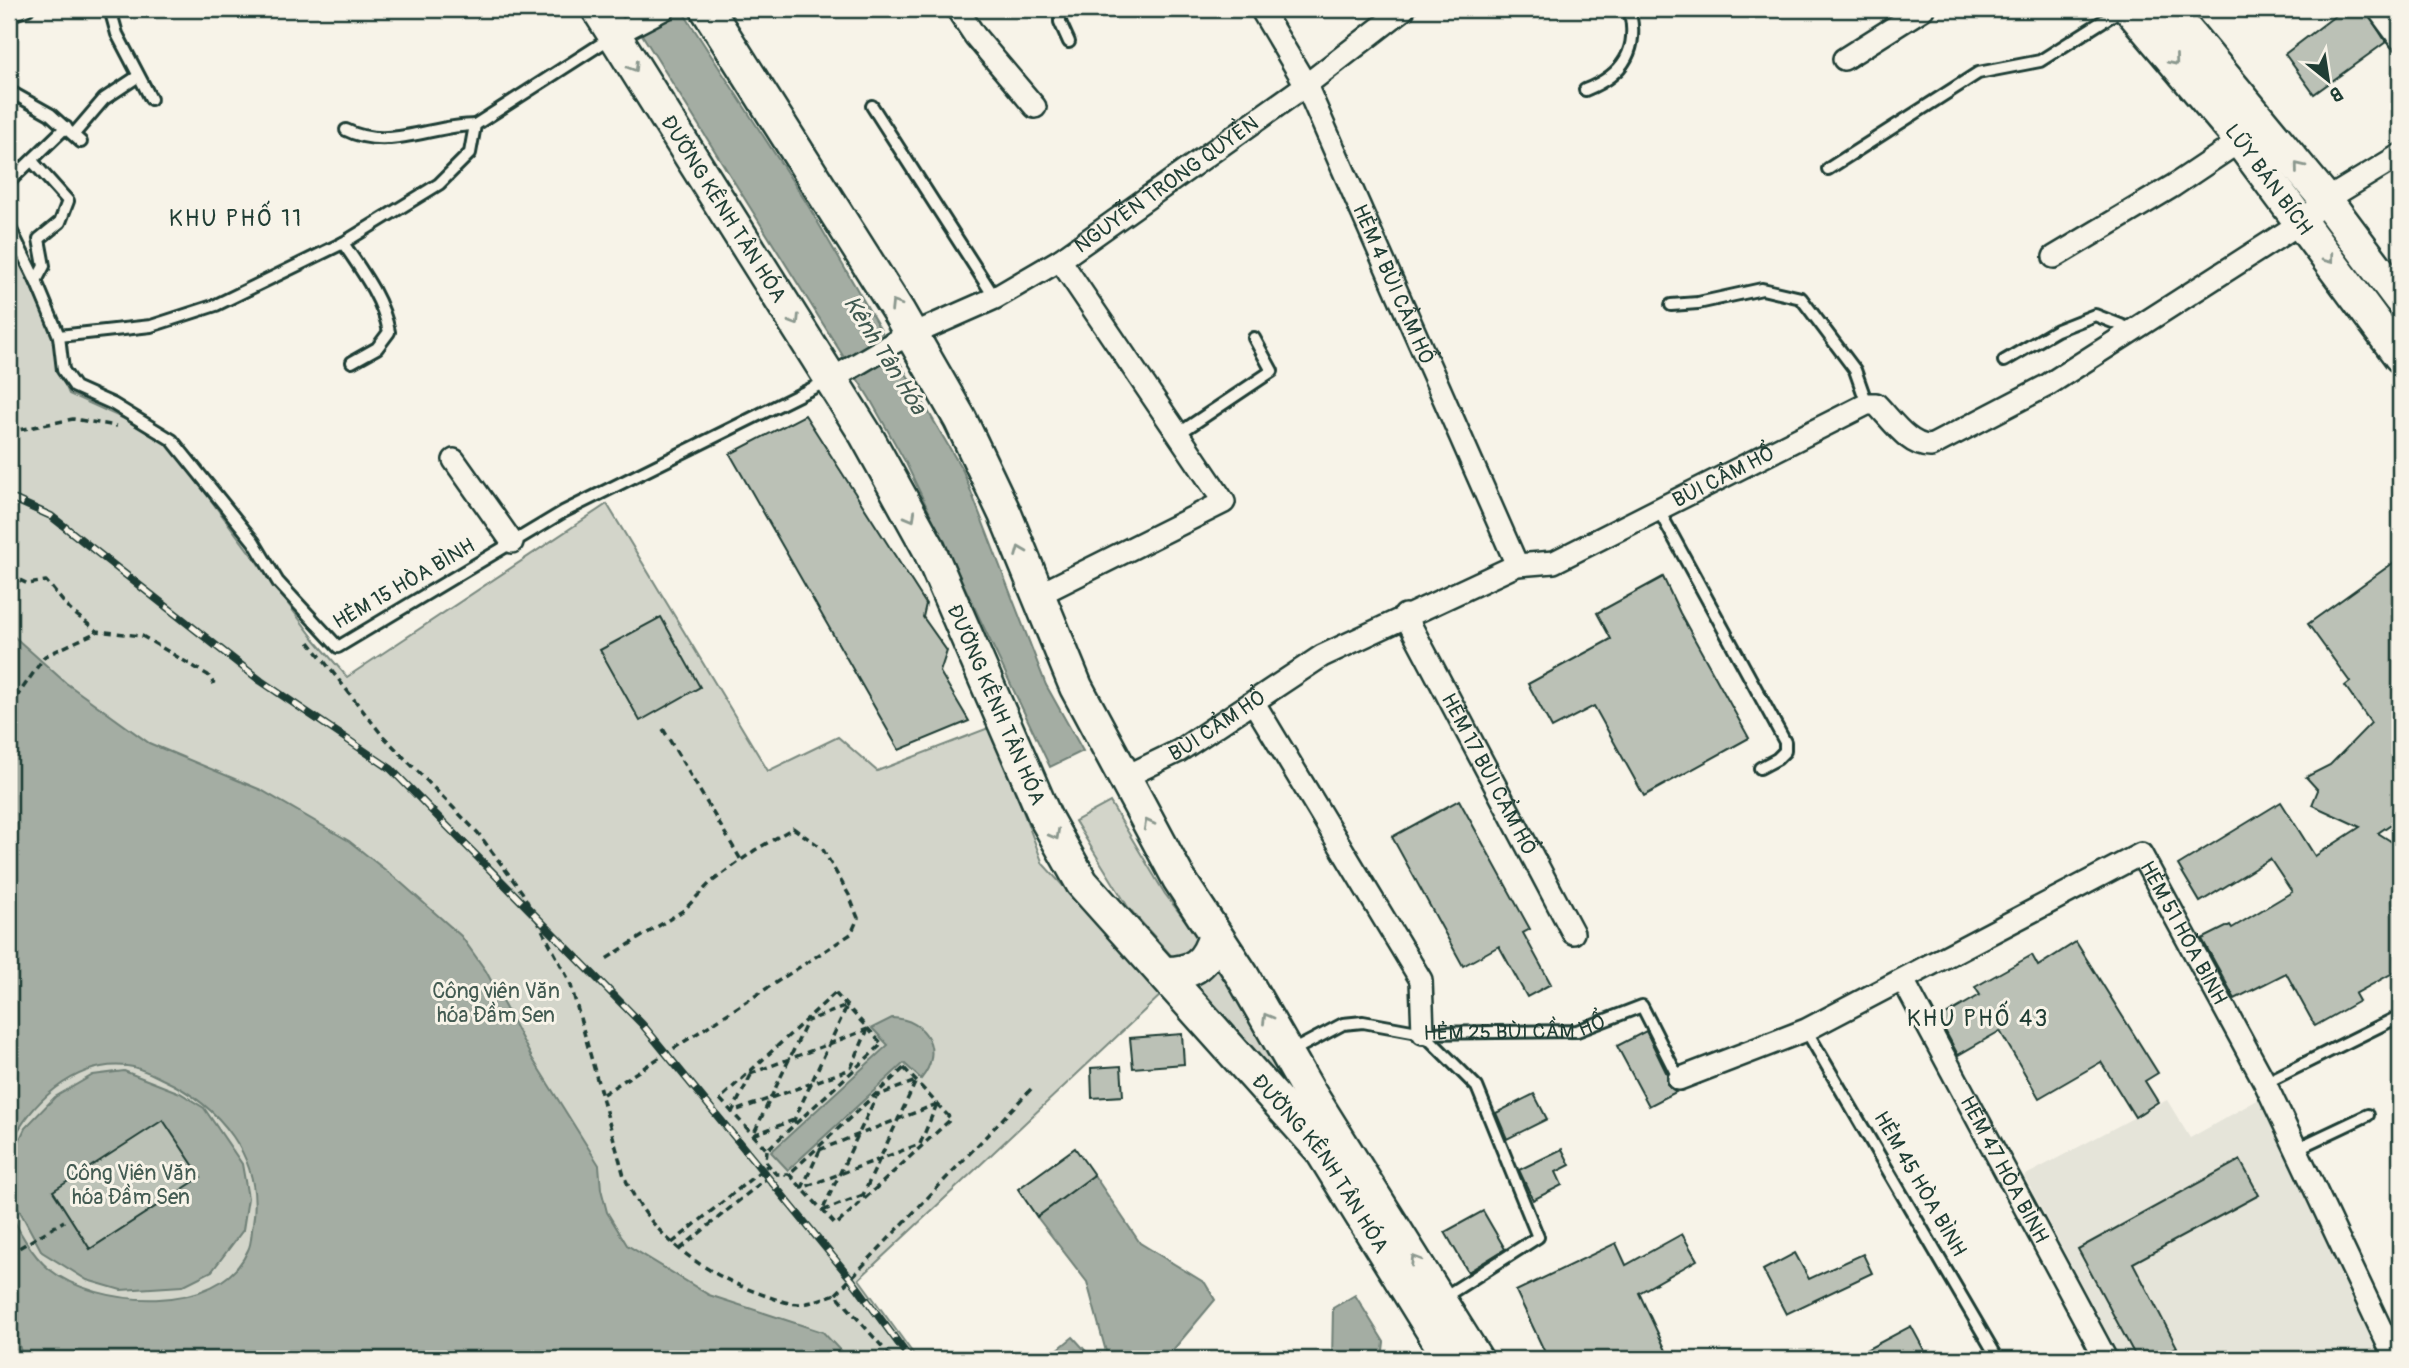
<svg xmlns="http://www.w3.org/2000/svg" width="2409" height="1368" font-family="Pangolin,sans-serif">
<style>
.built{fill:#e5e4d9}
.green{fill:#d3d5ca;stroke:#79897f;stroke-width:2}
.water{fill:#a4ada3;stroke:#6f8077;stroke-width:2}
.building{fill:#bbc1b6;stroke:#1f3d34;stroke-width:2}
.lines{fill:none;stroke-linecap:round;stroke-linejoin:round}
.lane-casing{stroke:#1f3d34;stroke-width:16}
.street-casing{stroke:#1f3d34;stroke-width:26}
.secondary-casing{stroke:#1f3d34;stroke-width:37}
.path{stroke:#1f3d34;stroke-width:3.5;stroke-dasharray:7 5;stroke-linecap:butt}
.lane{stroke:#f7f3e8;stroke-width:10}
.street{stroke:#f7f3e8;stroke-width:21}
.secondary{stroke:#f7f3e8;stroke-width:32}
.rail-casing{stroke:#1f3d34;stroke-width:8}
.rail{stroke:#f7f3e8;stroke-width:5;stroke-dasharray:16;stroke-linecap:butt}
.oneway{stroke:#8b988e}
.labels{text-anchor:middle;dominant-baseline:central;stroke-width:6;stroke-linejoin:round;paint-order:stroke}
.street-label{font-size:21px;fill:#1f3d34;stroke:#f7f3e8}
.park-label{font-size:21px;fill:#435b52;stroke:#f7f3e8}
.neighbourhood-label{font-size:23px;letter-spacing:2px;fill:#1f3d34;stroke:#f7f3e8}
.water-label{font-size:23px;font-style:italic;fill:#405950;stroke:#f7f3e8}
</style>
<rect width="100%" height="100%" fill="#f7f3e8"/>
<filter id="ink" filterUnits="userSpaceOnUse"><feTurbulence type="fractalNoise" baseFrequency=".0143" numOctaves="2"/><feDisplacementMap in="SourceGraphic" scale="14" xChannelSelector="R" yChannelSelector="G"/><feConvolveMatrix kernelMatrix="1 2 1 2 8 2 1 2 1" color-interpolation-filters="sRGB"/></filter>
<g filter="url(#ink)">
<!-- built -->
<path class="built" d="M2268 1094 2394 1359H2121L2024 1176 2167 1100 2190 1138Z"/>
<!-- green -->
<g class="green">
<path d="M9 239 54 337 60 373 69 394 131 422 169 444 315 640 347 677 607 504 768 771 838 737 877 771 991 727 1043 864 1162 994 859 1279 917 1359H9Z"/>
<path d="M1110 802 1165 894 1287 1053 1309 1111 1128 907 1075 821Z"/>
</g>
<!-- water -->
<g class="water">
<path d="M626 9H681L806 202 963 471 1046 685 1083 751 1050 767 906 463 870 399Z"/>
<path d="M9 632 66 683 149 743 261 790 349 841 399 881 461 936 486 971 532 1058 599 1165 601 1189 607 1212 627 1245 709 1295 823 1332 848 1359H23L9 1309V1207C16 1228 32 1255 49 1269 97 1308 220 1317 248 1250 252 1243 251 1232 253 1224 264 1158 219 1105 162 1079 152 1074 139 1067 127 1066 74 1060 29 1104 9 1148Z"/>
<path d="M892 1018C927 1019 944 1051 921 1079L904 1063 788 1170 771 1152 888 1045 872 1028Z"/>
<path d="M124 1071 180 1093 204 1108 242 1164 248 1198 243 1230 212 1271 182 1286 121 1290 87 1280 42 1252 9 1191V1163L25 1128 55 1097 93 1075Z"/>
<path d="M1094 1175 1140 1243 1205 1283 1215 1300 1173 1350 1140 1359H1108L1087 1282 1037 1217Z"/>
<path d="M1355 1295 1384 1342 1382 1359H1332L1333 1308Z"/>
<path d="M1073 1337 1093 1359H1046Z"/>
</g>
<!-- building -->
<g class="building">
<path d="M2344 9H2365L2386 42 2314 94 2285 54Z"/>
<path d="M805 415 926 604 923 617 947 651 940 672 969 721 899 750 730 454Z"/>
<path d="M2400 558V818L2378 833 2400 847V969L2355 994 2359 1001 2315 1026 2286 973 2235 999 2202 939 2230 925 2232 928 2292 892 2270 859 2200 902 2178 865 2281 802 2315 856 2360 827 2312 805 2318 790 2306 777 2330 765 2371 723 2345 686 2350 682 2308 624Z"/>
<path d="M1663 577 1680 613 1749 738 1644 796 1594 706 1552 728 1528 684 1611 639 1597 613Z"/>
<path d="M661 617 700 687 640 721 600 650Z"/>
<path d="M1459 800 1530 929 1523 933 1551 984 1527 997 1499 946 1463 966 1392 837Z"/>
<path d="M2076 942 2158 1073 2145 1081 2158 1102 2135 1117 2101 1062 2039 1098 2000 1031 1958 1055 1939 1019 1980 995 1975 987 2032 955 2038 966Z"/>
<path d="M1646 1031 1667 1074V1084L1676 1092 1649 1106 1617 1046Z"/>
<path d="M1182 1034 1184 1064 1133 1068 1130 1038Z"/>
<path d="M1121 1066 1123 1096 1092 1098 1091 1068Z"/>
<path d="M1534 1094 1547 1119 1507 1139 1496 1113Z"/>
<path d="M163 1120 201 1177 90 1249 53 1191Z"/>
<path d="M1075 1148 1094 1175 1037 1217 1018 1189Z"/>
<path d="M1562 1149 1570 1165 1556 1172 1562 1185 1533 1200 1519 1170Z"/>
<path d="M2240 1160 2259 1195 2133 1263 2177 1347 2152 1359H2137L2078 1249Z"/>
<path d="M1483 1211 1505 1249 1468 1272 1445 1232Z"/>
<path d="M1682 1234 1697 1260 1639 1293 1670 1359H1548L1516 1291 1616 1243 1626 1265Z"/>
<path d="M1795 1253 1809 1279 1863 1254 1872 1273 1786 1314 1763 1270Z"/>
<path d="M1911 1326 1929 1359H1849Z"/>
</g>
<g class="lines">
<!-- lane casing -->
<g class="lane-casing">
<g id="lane">
<path d="M110 9 117 34 151 99"/>
<path d="M1060 9V22L1069 42"/>
<path d="M9 16 28 9"/>
<path d="M1585 90C1623 75 1640 50 1629 9"/>
<path d="M9 91 50 114 81 142"/>
<path d="M872 106 995 298"/>
<path d="M346 130C387 151 432 125 475 125"/>
<path d="M74 134 104 99 137 77"/>
<path d="M33 162 68 201 60 222 39 239 44 266 36 281"/>
<path d="M1828 169 1978 73 2040 61 2122 9"/>
<path d="M9 182 66 127"/>
<path d="M9 226 36 281 59 336 63 370 75 387 113 404 172 440 254 542 278 582 338 647 563 512 829 380"/>
<path d="M343 243C362 271 383 299 389 332L377 348 352 362"/>
<path d="M1671 305 1698 303 1762 289 1801 298 1855 370 1867 404"/>
<path d="M59 336 151 326 216 305 343 243 439 184 470 153 475 125 612 37"/>
<path d="M2004 361 2057 330 2095 315 2133 330"/>
<path d="M1178 434 1272 371 1254 338"/>
<path d="M1658 509 1785 742V751L1777 759 1760 768"/>
<path d="M1806 1030 1998 1359"/>
<path d="M1423 1033 1477 1087 1538 1237 1441 1299"/>
<path id="s1" d="M1290 1052 1343 1024 1363 1022 1423 1033 1577 1031 1642 1006 1679 1079"/>
<path d="M2265 1083 2400 1016"/>
<path d="M2296 1149 2368 1115"/>
</g>
</g>
<!-- street casing -->
<g class="street-casing">
<g id="street">
<path d="M957 9 975 36 1035 107"/>
<path id="s2" d="M1261 9 1306 85 1517 565"/>
<path d="M2378 9 2400 39"/>
<path d="M614 35 664 9"/>
<path d="M1844 59 1923 9"/>
<path d="M2054 257 2173 186 2240 141"/>
<path id="s3" d="M832 379 895 342 995 298 1060 260 1306 85 1404 9"/>
<path d="M454 460 512 542"/>
<path d="M1038 595 1224 502 1060 260"/>
<path id="s4" d="M1405 615 1573 933"/>
<path d="M1254 703 1421 980 1423 1033"/>
<path id="s5" d="M1123 778 1179 751 1322 656 1517 565 1554 562 1867 404H1876C1891 419 1909 447 1931 446L2046 386 2302 222 2326 200 2400 155"/>
<path id="s6" d="M1903 980 2106 1359"/>
<path id="s7" d="M1679 1079 1806 1030 2141 854 2265 1083 2395 1359"/>
</g>
</g>
<!-- secondary casing -->
<g class="secondary-casing">
<g id="secondary">
<path id="s8" d="M598 9 866 435 928 547 1045 817 1082 883 1321 1150 1450 1359"/>
<path d="M707 9 898 311 960 419 1005 514 1076 687 1179 879 1242 975 1309 1092 1476 1359"/>
<path id="s9" d="M2130 9 2232 130 2400 356"/>
<path d="M2168 9 2326 200 2400 299"/>
<path d="M1163 973C1194 974 1207 963 1215 935"/>
</g>
</g>
<!-- path -->
<g class="path">
<path d="M9 432 73 419 117 426"/>
<path d="M9 575 28 584 46 581 70 610 97 631 142 636 208 675 214 684"/>
<path d="M309 642 382 735 478 833 522 892 570 982 624 1176C649 1234 699 1271 758 1293 770 1297 786 1304 799 1304 811 1304 825 1297 836 1294L893 1359"/>
<path d="M9 708 45 656 97 632"/>
<path d="M663 729 741 860"/>
<path d="M835 993 882 1044 767 1150 720 1099Z"/>
<path d="M851 1068 867 1031"/>
<path d="M904 1068 951 1119 836 1225 789 1174Z"/>
<path d="M750 1074 868 1029"/>
<path d="M751 1075 732 1112 851 1069"/>
<path d="M603 1094 851 934 858 918 849 895 822 848 793 828 755 850 710 883 684 910 606 959"/>
<path d="M794 1120 753 1135 807 1022"/>
<path d="M796 1123 794 1120 847 1006 807 1021"/>
<path d="M920 1144 937 1104"/>
<path d="M767 1150 766 1162 776 1174H789"/>
<path d="M819 1150 937 1104"/>
<path d="M820 1150 802 1188 920 1144"/>
<path d="M863 1195 822 1211 876 1097"/>
<path d="M865 1198 863 1195 916 1081 876 1096"/>
<path d="M672 1243 768 1165"/>
<path d="M680 1249 774 1172"/>
<path d="M9 1254 64 1221"/>
<path d="M836 1294 1031 1089"/>
</g>
<!-- lane -->
<use href="#lane" class="lane"/>
<!-- street -->
<use href="#street" class="street"/>
<!-- secondary -->
<use href="#secondary" class="secondary"/>
<!-- rail casing -->
<g class="rail-casing">
<path id="rail" d="M9 497 51 516 261 681 391 769 642 1024 852 1280 910 1359"/>
</g>
<!-- rail -->
<use href="#rail" class="rail"/>
</g>
<!-- one-way arrows -->
<defs><path id="oneway-chevron" d="M-2-3.5L2.5 0L-2 3.5" fill="none" stroke-width="1.6" stroke-linecap="round" stroke-linejoin="round" transform="scale(1.75)"/></defs>
<g class="oneway">
<use href="#oneway-chevron" transform="translate(2174 61) rotate(50)"/>
<use href="#oneway-chevron" transform="translate(634 67) rotate(58)"/>
<use href="#oneway-chevron" transform="translate(2299 167) rotate(-129)"/>
<use href="#oneway-chevron" transform="translate(2329 259) rotate(53)"/>
<use href="#oneway-chevron" transform="translate(895 305) rotate(-122)"/>
<use href="#oneway-chevron" transform="translate(795 321) rotate(58)"/>
<use href="#oneway-chevron" transform="translate(911 517) rotate(61)"/>
<use href="#oneway-chevron" transform="translate(1020 551) rotate(-112)"/>
<use href="#oneway-chevron" transform="translate(1148 824) rotate(-118)"/>
<use href="#oneway-chevron" transform="translate(1055 835) rotate(61)"/>
<use href="#oneway-chevron" transform="translate(1267 1018) rotate(-120)"/>
<use href="#oneway-chevron" transform="translate(1415 1260) rotate(-122)"/>
</g>
</g>
<g class="labels">
<!-- street labels -->
<g class="street-label">
<text stroke="none"><textPath href="#s9" startOffset="220">LŨY BÁN BÍCH</textPath></text>
<text stroke="none"><textPath href="#s3" startOffset="388">NGUYỄN TRỌNG QUYỀN</textPath></text>
<text stroke="none"><textPath href="#s8" startOffset="236">ĐƯỜNG KÊNH TÂN HÓA</textPath></text>
<text stroke="none"><textPath href="#s2" startOffset="306">HẺM 4 BÙI CẦM HỔ</textPath></text>
<text stroke="none"><textPath href="#s5" startOffset="676">BÙI CẨM HỔ</textPath></text>
<text transform="translate(404 584) rotate(-30)">HẺM 15 HÒA BÌNH</text>
<text stroke="none"><textPath href="#s8" startOffset="803">ĐƯỜNG KÊNH TÂN HÓA</textPath></text>
<text stroke="none"><textPath href="#s5" startOffset="108">BÙI CẨM HỔ</textPath></text>
<text stroke="none"><textPath href="#s4" startOffset="180">HẺM 17 BÙI CẨM HỔ</textPath></text>
<text stroke="none"><textPath href="#s7" startOffset="604">HẺM 51 HÒA BÌNH</textPath></text>
<text stroke="none"><textPath href="#s1" startOffset="233">HẺM 25 BÙI CẦM HỔ</textPath></text>
<text stroke="none"><textPath href="#s8" startOffset="1370">ĐƯỜNG KÊNH TÂN HÓA</textPath></text>
<text stroke="none"><textPath href="#s6" startOffset="215">HẺM 47 HÒA BÌNH</textPath></text>
<text transform="translate(1920 1184) rotate(60)">HẺM 45 HÒA BÌNH</text>
</g>
<!-- park labels -->
<g class="park-label">
<text x="496" y="991">Công viên Văn<tspan x="496" dy="24">hóa Đầm Sen</tspan></text>
<text x="131" y="1173">Công Viên Văn<tspan x="131" dy="24">hóa Đầm Sen</tspan></text>
</g>
<!-- neighbourhood labels -->
<g class="neighbourhood-label">
<text x="236" y="218">KHU PHỐ 11</text>
<text x="1978" y="1018">KHU PHỐ 43</text>
</g>
<!-- water labels -->
<g class="water-label">
<text transform="translate(885 355) rotate(58)">Kênh Tân Hóa</text>
</g>
</g>
<!-- margin -->
<rect width="2409" height="1368" fill="none" stroke="#f7f3e8" stroke-width="35"/>
<rect x="18" y="18" width="2374" height="1333" fill="none" stroke="#1f3d34" stroke-width="2.5" filter="url(#ink)"/>
<!-- north arrow -->
<g transform="translate(2328 80) rotate(150)" stroke="#f7f3e8" stroke-width="5" paint-order="stroke">
<path d="M0-5L12 26L0 18L-12 26Z" fill="#1f3d34"/>
<text y="-10" font-size="19" font-weight="bold" text-anchor="middle" fill="#1f3d34">B</text>
</g>
</svg>
